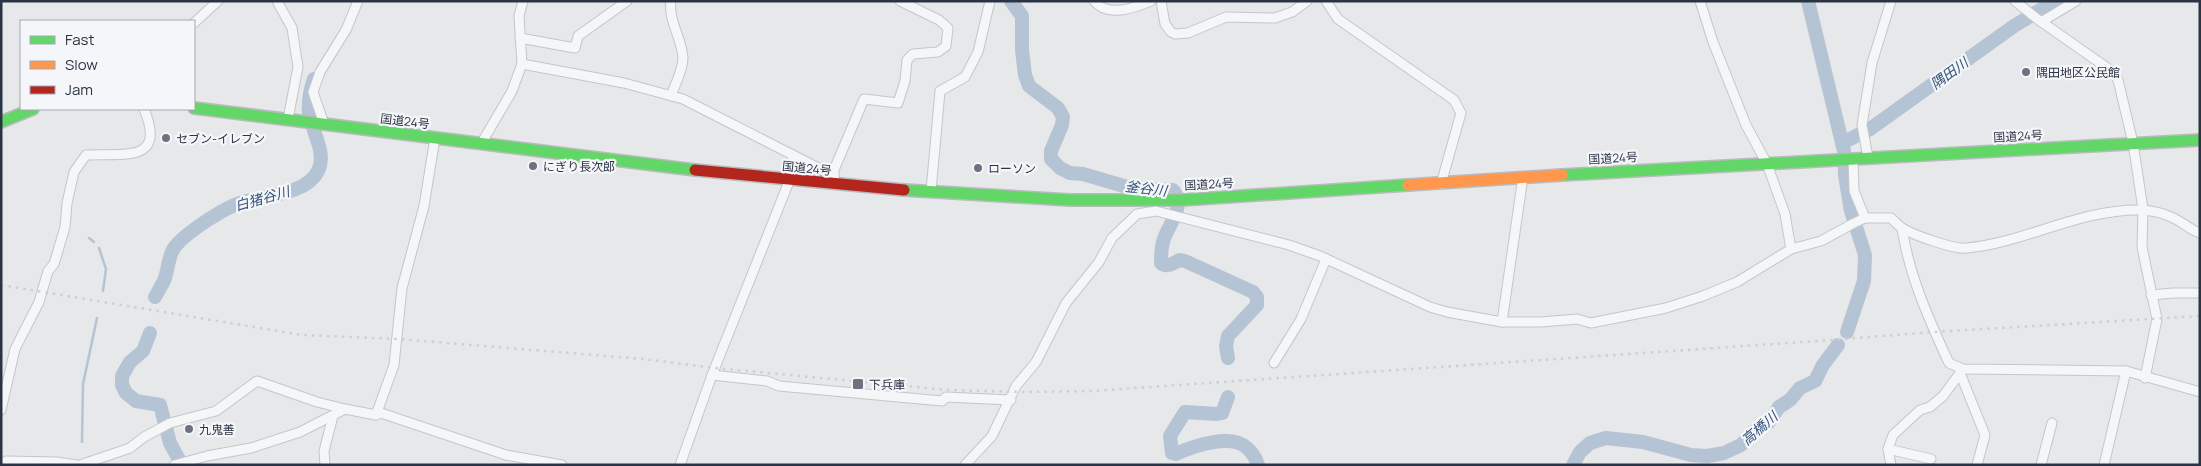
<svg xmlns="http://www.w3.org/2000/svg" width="2201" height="466" font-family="Manrope,'Noto Sans JP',sans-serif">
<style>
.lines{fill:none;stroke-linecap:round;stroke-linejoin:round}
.stream{stroke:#b4c4d5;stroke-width:2.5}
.river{stroke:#b4c4d5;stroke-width:14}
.street-casing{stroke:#c4c6c8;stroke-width:11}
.fast-casing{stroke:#b8bbbf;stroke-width:14}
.slow-casing{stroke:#b8bbbf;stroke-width:14}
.jam-casing{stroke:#b8bbbf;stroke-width:14}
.street{stroke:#f5f6f7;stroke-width:9}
.fast{stroke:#63d668;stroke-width:11}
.slow{stroke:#ff974d;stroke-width:11}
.jam{stroke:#b3261e;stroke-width:11}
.rail{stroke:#cecfd2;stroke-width:2.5;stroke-dasharray:2.5 5;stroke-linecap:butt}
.poi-dot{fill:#6c737f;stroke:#f4f6f9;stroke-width:2}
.labels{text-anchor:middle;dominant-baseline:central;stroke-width:4.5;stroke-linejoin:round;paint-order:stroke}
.poi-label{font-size:12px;fill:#2b3445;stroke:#f4f6f9;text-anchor:start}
.street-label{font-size:12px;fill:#2b3445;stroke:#f4f6f9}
.water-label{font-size:14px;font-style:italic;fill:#34527a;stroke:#f4f6f9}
</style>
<rect width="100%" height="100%" fill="#e6e8ea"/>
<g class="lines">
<!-- stream -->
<g class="stream">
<path d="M89 238 94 242"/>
<path d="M99 248 106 269 103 291"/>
<path d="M82 442 83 384 97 318"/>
</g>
<!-- river -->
<g class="river">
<path d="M1011 1 1022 16V50L1025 75 1029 86 1058 108 1063 117 1062 125 1051 151V159L1060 168 1070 173 1083 174 1134 189 1173 190C1186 207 1169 223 1164 239 1161 246 1161 255 1161 263 1167 268 1173 263 1180 260L1185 261 1253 292 1257 297V305L1228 336 1226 346 1228 358"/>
<path d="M1808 1 1844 151 1845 175 1851 211 1865 255 1864 281 1847 332"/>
<path d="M1842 143 1870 129 2014 26 2055 1"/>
<path d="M155 297C158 292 161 286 164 281 168 271 168 257 174 248 185 233 225 207 243 202 265 195 306 195 318 171 327 153 312 132 309 113 308 102 310 90 314 79"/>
<path d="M150 333 143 351 130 362 122 376V385L126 393 136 401 160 405 170 443 182 465"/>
<path d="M1228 397 1222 413 1217 414 1185 412 1170 436 1172 453 1176 454C1193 446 1231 433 1247 448 1252 452 1256 459 1258 465"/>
<path d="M1573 465 1580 452 1590 443 1606 438 1643 442 1691 455 1707 456 1724 453 1741 445 1757 429 1768 423 1779 407 1790 400 1800 388 1815 381 1823 365 1838 345"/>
</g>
<!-- street casing -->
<g class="street-casing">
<g id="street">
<path d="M277 1 292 28 298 67 288 119"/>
<path d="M671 1C668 20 682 39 683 58 683 70 675 84 671 96"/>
<path d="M1094 1C1108 18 1134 8 1151 1"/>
<path d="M1161 1 1165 24 1171 32 1175 34 1188 33 1226 17 1275 18 1292 12 1307 1"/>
<path d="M1326 1 1338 19 1454 100 1461 113 1441 184"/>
<path d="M1700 1 1713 42 1746 125 1767 164 1785 214 1791 249"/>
<path d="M2015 1 2036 18 2113 72 2118 80 2133 143 2143 209 2142 247 2157 319 2145 378"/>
<path d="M2041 22 2076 1"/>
<path d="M194 23 218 1"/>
<path d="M520 38 575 48 578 36 627 1"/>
<path d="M522 64 624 83 683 99 834 176"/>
<path d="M324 124 313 92 320 72 346 30 358 1"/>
<path d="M481 144 512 91 522 64 519 16 523 1"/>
<path d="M1868 157 1862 125 1872 63 1891 1"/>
<path d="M1853 159 1854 191 1865 218"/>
<path d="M834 181V170L864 99 898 103 905 81 907 60 913 54 938 52 946 46 948 28 939 20 900 1"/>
<path d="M931 191 940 91 965 77 978 52 990 1"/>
<path d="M1902 228C1909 275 1929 320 1949 363L1963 369 2126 371 2200 392"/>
<path d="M2151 295 2173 293H2200"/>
<path d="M1502 322 1523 177"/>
<path d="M1274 363 1301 319 1326 259"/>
<path d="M1960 373 1985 435 1977 465"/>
<path d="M712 375 767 381 779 386 942 401 946 397 1011 400"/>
<path d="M1 410 15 349 39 302 48 271 54 264 65 227 67 203 74 172 86 155C123 153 167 164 144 109"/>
<path d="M376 415 394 365 402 288 424 206 435 138"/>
<path d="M1888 449 1931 459"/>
<path d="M6 461 56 462 77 465"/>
<path d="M80 465 130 448 144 437 170 423 216 411 257 381 317 402 345 409"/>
<path d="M174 465 207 456 251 448 300 432 345 409 376 415 381 413 506 455 562 465"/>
<path d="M325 465 324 451 333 416"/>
<path d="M680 465 712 375 792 174 793 156"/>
<path d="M965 465 992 436 1016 386 1036 362 1066 303 1099 262 1112 238 1137 214 1156 211 1289 245 1320 256 1430 307 1447 312 1502 322H1541L1577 319 1591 323 1666 308 1703 296 1737 282 1791 249 1821 241 1854 223 1865 218H1891C1894 221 1898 225 1902 228 1913 235 1955 250 1967 248 2027 242 2080 209 2140 210 2152 210 2167 214 2177 220 2185 224 2191 230 2200 233"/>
<path d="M1891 465 1888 449 1893 435 1920 410 1930 407 1943 396 1963 369"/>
<path d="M2041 465 2052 423"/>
<path d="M2104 465 2126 371"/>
</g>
</g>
<!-- fast casing -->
<g class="fast-casing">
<g id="fast">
<path d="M194 108 695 170"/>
<path d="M1 122 33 109"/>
<path d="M1562 175 2200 140"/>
<path d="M904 190 1070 200H1182L1408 185"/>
</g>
</g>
<!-- slow casing -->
<g class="slow-casing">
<path id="slow" d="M1408 185 1562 175"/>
</g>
<!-- jam casing -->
<g class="jam-casing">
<path id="jam" d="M695 170 904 190"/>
</g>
<!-- street -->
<use href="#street" class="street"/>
<!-- fast -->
<use href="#fast" class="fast"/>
<!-- slow -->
<use href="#slow" class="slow"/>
<!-- jam -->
<use href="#jam" class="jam"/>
<!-- rail -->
<path class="rail" d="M1 285 302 335 398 339 643 359 715 368 948 390 1024 392 1092 391 1817 341 1934 332 2200 316"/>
</g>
<!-- markers -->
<g class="poi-dot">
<circle cx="2026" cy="72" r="5"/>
<circle cx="166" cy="138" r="5"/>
<circle cx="533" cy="166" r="5"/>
<circle cx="978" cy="168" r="5"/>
<rect x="852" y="378" width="12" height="12" rx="2.5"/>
<circle cx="189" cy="429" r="5"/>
</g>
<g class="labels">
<!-- poi labels -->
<g class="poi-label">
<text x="2036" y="72">隅田地区公民館</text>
<text x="176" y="138">セブン-イレブン</text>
<text x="543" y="166">にぎり長次郎</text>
<text x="988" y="168">ローソン</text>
<text x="869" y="384">下兵庫</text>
<text x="199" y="429">九鬼善</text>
</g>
<!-- street labels -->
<g class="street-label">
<text transform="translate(405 121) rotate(7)">国道24号</text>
<text transform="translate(2018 136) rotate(-3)">国道24号</text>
<text transform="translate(1613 158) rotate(-3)">国道24号</text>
<text transform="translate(807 168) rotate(6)">国道24号</text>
<text transform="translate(1209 184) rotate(-3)">国道24号</text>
</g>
<!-- water labels -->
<g class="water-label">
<text transform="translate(1949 73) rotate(-36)">隅田川</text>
<text transform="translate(1146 188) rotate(7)">釜谷川</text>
<text transform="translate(262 198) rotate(-16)">白猪谷川</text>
<text transform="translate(1759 428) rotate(-41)">高橋川</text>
</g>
</g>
<!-- border -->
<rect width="2201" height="466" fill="none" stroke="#2b3445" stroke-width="5"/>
<!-- legend -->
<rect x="20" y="20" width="175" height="90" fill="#f4f6f9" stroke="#a4a8b1"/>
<rect x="30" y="36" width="25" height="8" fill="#63d668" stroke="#a4a8b1"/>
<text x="65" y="45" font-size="15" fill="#2b3445">Fast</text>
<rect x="30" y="61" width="25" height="8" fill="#ff974d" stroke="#a4a8b1"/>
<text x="65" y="70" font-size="15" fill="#2b3445">Slow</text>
<rect x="30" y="86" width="25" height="8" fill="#b3261e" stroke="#a4a8b1"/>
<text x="65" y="95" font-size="15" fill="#2b3445">Jam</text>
</svg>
